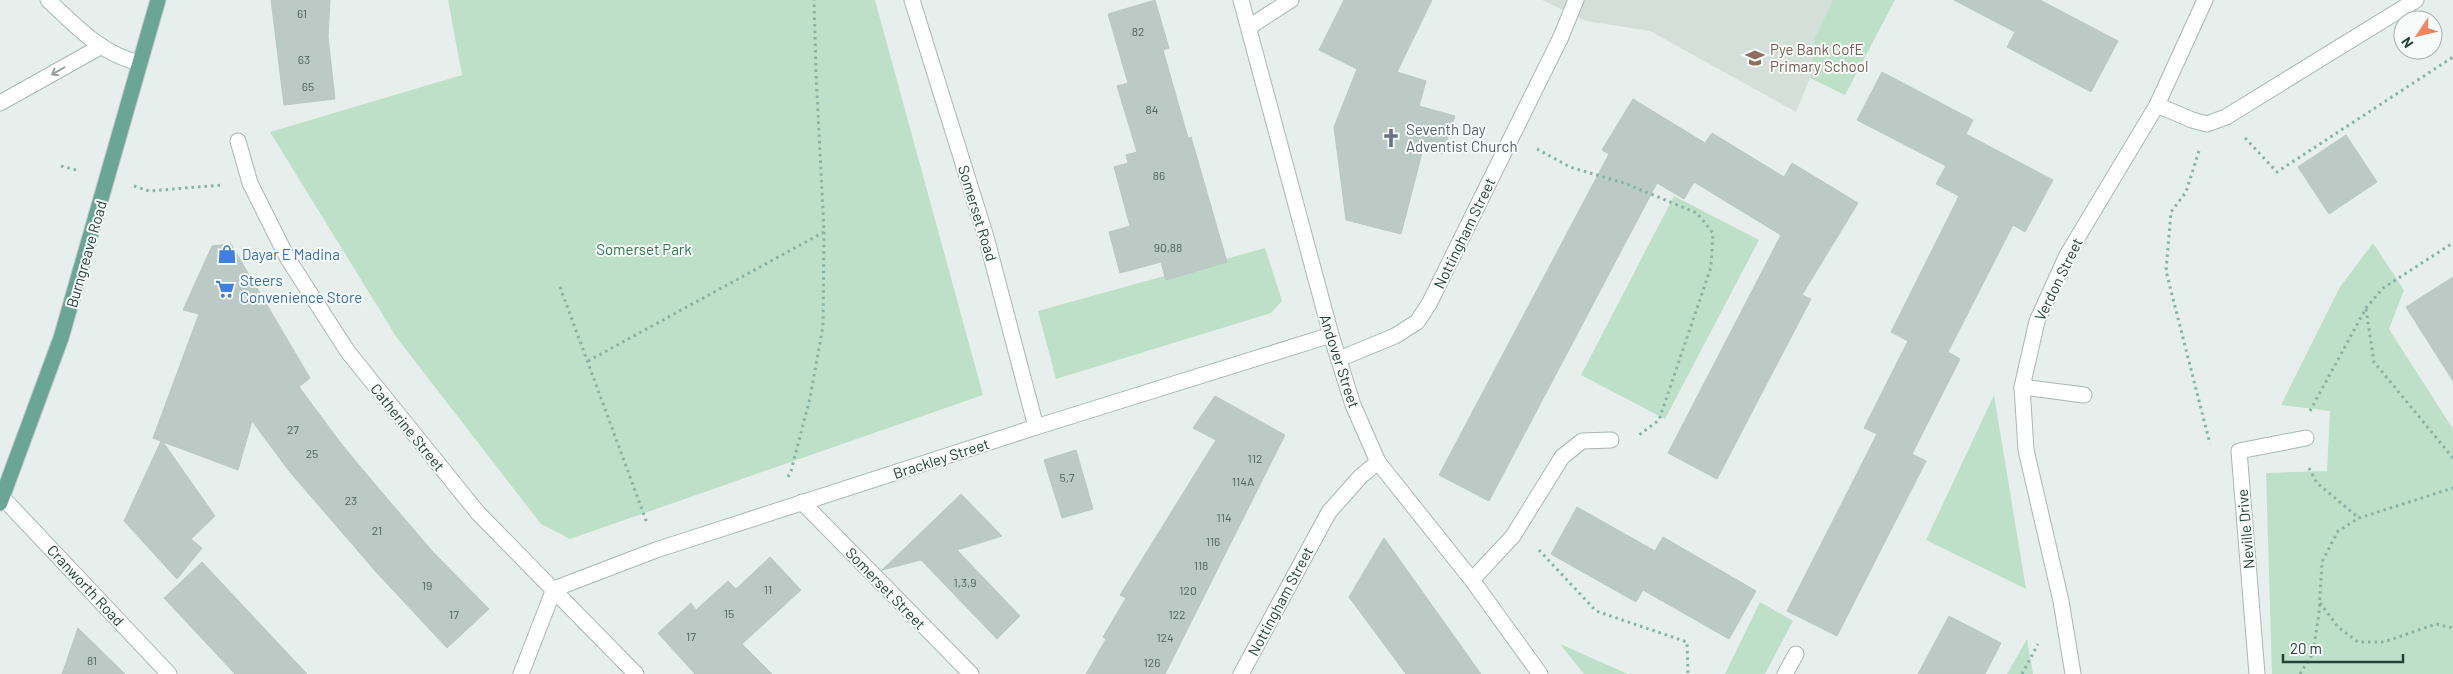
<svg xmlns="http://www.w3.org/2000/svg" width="2453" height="674" font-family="Barlow,sans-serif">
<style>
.built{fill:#d4dfda}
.green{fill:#bfe0c8}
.building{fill:#bbcac4;stroke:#b8c9c2}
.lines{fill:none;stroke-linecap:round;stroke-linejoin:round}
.service-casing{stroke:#a8b8b2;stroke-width:17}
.minor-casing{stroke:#a8b8b2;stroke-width:17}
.primary-casing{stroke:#c2cac8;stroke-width:17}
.path{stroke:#86b3a5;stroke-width:3;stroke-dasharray:2.5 4;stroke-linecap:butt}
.service{stroke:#fff;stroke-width:15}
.minor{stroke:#fff;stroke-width:15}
.primary{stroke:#6aa596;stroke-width:15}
.oneway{stroke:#92a09c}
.labels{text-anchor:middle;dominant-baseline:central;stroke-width:4;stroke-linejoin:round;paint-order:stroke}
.number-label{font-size:12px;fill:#4a645c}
.education-label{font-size:15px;fill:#785e54;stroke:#f7fbf9;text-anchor:start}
.worship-label{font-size:15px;fill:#5b616d;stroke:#f7fbf9;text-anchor:start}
.street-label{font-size:15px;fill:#24423a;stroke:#f7fbf9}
.park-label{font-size:15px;fill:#2d7a4b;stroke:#f7fbf9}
.shop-label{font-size:15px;fill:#366cbe;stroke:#f7fbf9;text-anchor:start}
</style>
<rect width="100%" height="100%" fill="#e6efeb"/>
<!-- built -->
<path class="built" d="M1542 0H1833L1815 37 1810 78 1796 112 1650 31 1586 21Z"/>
<!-- green -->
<g class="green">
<path d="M448 0H875L983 395 570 539 541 524 397 338 270 132 462 75Z"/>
<path d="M1833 0H1895L1845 95 1810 78 1815 37Z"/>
<path d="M1674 196 1759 240 1665 419 1581 375Z"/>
<path d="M2373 243 2404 290 2389 329 2453 429V674H2272L2266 473 2327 471 2330 411 2281 405 2340 287Z"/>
<path d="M1265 248 1282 301 1271 313 1056 379 1038 311Z"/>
<path d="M1994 395 2026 589 1926 540Z"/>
<path d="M1760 602 1793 621 1765 674H1725Z"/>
<path d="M2027 639 2033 674H2007Z"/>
<path d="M1560 644 1628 674H1584Z"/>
</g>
<!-- building -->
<g class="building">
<path d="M271 0H330L328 37 335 99 284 105Z"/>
<path d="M1155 0 1169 48 1163 50 1188 138 1191 137 1227 262 1166 280 1161 262 1120 273 1109 232 1130 226 1114 167 1128 163 1126 155 1137 152 1117 86 1128 83 1108 14Z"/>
<path d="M1344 0H1432L1397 72 1426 81 1419 106 1455 116 1442 154 1423 149 1401 234 1346 220 1334 127 1357 69 1319 50Z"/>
<path d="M1954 0H2040L2118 41 2091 92 2007 47 2015 32Z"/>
<path d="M1882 72 1973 120 1966 134 2053 180 2025 232 2013 225 1948 352 1960 359 1912 454 1926 461 1837 636 1787 611 1877 434 1864 428 1908 341 1891 332 1959 196 1936 184 1946 166 1857 120Z"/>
<path d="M1633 99 1705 143 1712 133 1784 177 1792 163 1858 203 1802 295 1811 299 1717 479 1668 453 1781 235 1694 182 1684 199 1657 183 1489 501 1439 475 1609 154 1602 150Z"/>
<path d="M2346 135 2377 182 2329 214 2298 167Z"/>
<path d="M231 244 310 378 299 387 343 446 385 496 433 552 489 609 447 648 377 573 289 471 252 421 238 470 163 442 215 516 191 539 202 548 177 579 124 521 161 441 153 438 199 314 183 310 212 246Z"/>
<path d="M2453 277V381L2406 307Z"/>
<path d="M1215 396 1285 435 1165 674H1086L1106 639 1103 637 1126 598 1120 595 1216 440 1193 428Z"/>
<path d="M1076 450 1093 509 1062 518 1044 460Z"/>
<path d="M961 494 1002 536 957 550 1020 616 997 639 921 560 882 570Z"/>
<path d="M1577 507 1655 551 1663 537 1756 591 1729 639 1643 590 1636 602 1551 554Z"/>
<path d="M1384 538 1481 674H1406L1349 597Z"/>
<path d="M770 557 801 590 742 644 772 674H695L658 633 691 603 696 610 728 581 736 589Z"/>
<path d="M202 562 307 674H235L164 598Z"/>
<path d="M1949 616 2001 643 1985 674H1918Z"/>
<path d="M78 628 125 674H62Z"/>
</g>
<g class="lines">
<!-- service casing -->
<g class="service-casing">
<g id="service">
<path d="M1560 39 1576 0"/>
<path d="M2157 105 2192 120 2207 124 2226 117 2416 0"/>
<path d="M2022 387 2084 395"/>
</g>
</g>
<!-- minor casing -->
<g class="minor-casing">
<g id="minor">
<path d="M48 0C76 26 102 55 140 63"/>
<path d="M912 0 986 237 1036 427"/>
<path d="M1241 0 1331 335 1353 405 1378 462 1472 580 1540 674"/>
<path d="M1249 27 1291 0"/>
<path d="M0 103 100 47"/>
<path d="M238 141 250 183 288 259 348 352 478 513 636 674"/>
<path d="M1339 359 1395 336 1417 322 1429 304 1560 39"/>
<path d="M2 497 169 674"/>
<path d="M802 502 971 674"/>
<path d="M1472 580 1513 536 1562 457 1582 441 1611 440"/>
<path d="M521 674 554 589 656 550 1036 427 1331 335"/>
<path d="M1241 674 1329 512 1361 476 1378 462"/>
<path d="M1785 674 1796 654"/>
<path d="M2073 674 2061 601 2026 450 2022 387 2037 321 2067 255 2157 105 2205 0"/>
<path d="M2257 674 2239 451 2306 438"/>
</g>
</g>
<!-- primary casing -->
<g class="primary-casing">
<path id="primary" d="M0 503 61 338 158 0"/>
</g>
<!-- path -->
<g class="path">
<path d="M2245 138 2277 172 2453 57"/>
<path d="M1537 149 1570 167 1624 183 1697 213 1713 233 1711 267 1659 420 1639 435"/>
<path d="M2199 151 2186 192 2171 212 2166 271 2210 444"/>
<path d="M61 166 80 171"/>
<path d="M134 186 149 191 222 185"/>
<path d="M560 287 647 523"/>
<path d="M2366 309 2374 362 2453 458"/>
<path d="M588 361 824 232"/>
<path d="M2310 411 2366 308 2383 288 2453 243"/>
<path d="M2309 468 2317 483 2359 518"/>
<path d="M788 477 791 471 810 398 823 326 824 232 816 72 814 0"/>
<path d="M1539 550 1596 611 1687 642 1688 674"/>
<path d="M2320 603 2338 627 2358 642H2384L2436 624 2453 628"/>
<path d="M2022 674 2038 644"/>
<path d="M2300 674 2313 653 2319 613 2322 562 2338 531 2359 518 2453 488"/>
</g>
<!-- service -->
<use href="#service" class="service"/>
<!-- minor -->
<use href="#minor" class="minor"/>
<!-- primary -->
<use href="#primary" class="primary"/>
</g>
<!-- one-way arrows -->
<defs><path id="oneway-shaft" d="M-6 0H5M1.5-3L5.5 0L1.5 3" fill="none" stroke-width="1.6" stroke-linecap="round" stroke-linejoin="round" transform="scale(1.25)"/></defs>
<use class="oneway" href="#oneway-shaft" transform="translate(58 71) rotate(150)"/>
<!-- icons -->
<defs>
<g id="school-bare" transform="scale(1.5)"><path d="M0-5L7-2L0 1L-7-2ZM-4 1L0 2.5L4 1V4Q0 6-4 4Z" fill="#8d6e63" stroke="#f7fbf9" stroke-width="2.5" paint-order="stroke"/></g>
<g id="church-bare" transform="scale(1.5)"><path d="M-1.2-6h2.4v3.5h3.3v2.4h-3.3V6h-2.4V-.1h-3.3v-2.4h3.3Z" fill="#6b7280" stroke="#f7fbf9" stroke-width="2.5" paint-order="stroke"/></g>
<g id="shop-bare" transform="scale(1.5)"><path d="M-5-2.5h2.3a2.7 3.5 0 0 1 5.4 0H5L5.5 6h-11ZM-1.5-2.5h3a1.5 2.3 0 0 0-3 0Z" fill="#3f7fe0" stroke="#f7fbf9" stroke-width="2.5" paint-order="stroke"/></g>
<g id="supermarket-bare" transform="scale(1.5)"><path d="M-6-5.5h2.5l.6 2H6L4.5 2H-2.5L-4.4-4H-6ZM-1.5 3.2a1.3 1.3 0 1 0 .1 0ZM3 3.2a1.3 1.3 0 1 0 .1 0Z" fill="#3f7fe0" stroke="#f7fbf9" stroke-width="2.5" paint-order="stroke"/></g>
</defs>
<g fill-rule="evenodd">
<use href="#school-bare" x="1755" y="58"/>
<use href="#church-bare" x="1391" y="138"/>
<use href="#shop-bare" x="227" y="254"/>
<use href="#supermarket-bare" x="225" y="289"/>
</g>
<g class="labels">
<!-- number labels -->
<g class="number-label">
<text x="302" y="13">61</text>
<text x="1138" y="31">82</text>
<text x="304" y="59">63</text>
<text x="308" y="86">65</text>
<text x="1152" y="109">84</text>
<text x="1159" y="175">86</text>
<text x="1168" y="247">90,88</text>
<text x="293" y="429">27</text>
<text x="312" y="453">25</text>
<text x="1255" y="458">112</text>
<text x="1067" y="477">5,7</text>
<text x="1243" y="481">114A</text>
<text x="351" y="500">23</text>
<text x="1224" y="517">114</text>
<text x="377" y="530">21</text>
<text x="1213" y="541">116</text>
<text x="1201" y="565">118</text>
<text x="965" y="582">1,3,9</text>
<text x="427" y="585">19</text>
<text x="768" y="589">11</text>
<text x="1188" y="590">120</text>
<text x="729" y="613">15</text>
<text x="454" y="614">17</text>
<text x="1177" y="614">122</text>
<text x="691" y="636">17</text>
<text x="1165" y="637">124</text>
<text x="92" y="660">81</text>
<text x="1152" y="662">126</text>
</g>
<!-- education labels -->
<g class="education-label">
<text x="1770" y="49">Pye Bank CofE<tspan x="1770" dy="17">Primary School</tspan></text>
</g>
<!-- worship labels -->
<g class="worship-label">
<text x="1406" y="129">Seventh Day<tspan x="1406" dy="17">Adventist Church</tspan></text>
</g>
<!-- street labels -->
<g class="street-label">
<text transform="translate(978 213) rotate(73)">Somerset Road</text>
<text transform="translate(1464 233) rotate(-64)">Nottingham Street</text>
<text transform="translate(86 254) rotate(-74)">Burngreave Road</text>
<text transform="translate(2058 279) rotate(-64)">Verdon Street</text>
<text transform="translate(1340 361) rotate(72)">Andover Street</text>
<text transform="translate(408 427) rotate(51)">Catherine Street</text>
<text transform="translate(941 458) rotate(-18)">Brackley Street</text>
<text transform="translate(2245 529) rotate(-95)">Neville Drive</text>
<text transform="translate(86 585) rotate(47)">Cranworth Road</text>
<text transform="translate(886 588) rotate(46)">Somerset Street</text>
<text transform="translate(1280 601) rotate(-62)">Nottingham Street</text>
</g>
<!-- park labels -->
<g class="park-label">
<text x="644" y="249">Somerset Park</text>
</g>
<!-- shop labels -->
<g class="shop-label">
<text x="242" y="254">Dayar E Madina</text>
<text x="240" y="280">Steers<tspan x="240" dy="17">Convenience Store</tspan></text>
</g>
</g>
<!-- north arrow -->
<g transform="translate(2418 35) rotate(235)"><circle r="24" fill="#f7fbf9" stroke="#a3b1ad"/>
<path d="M0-4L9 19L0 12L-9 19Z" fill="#f4845f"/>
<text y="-8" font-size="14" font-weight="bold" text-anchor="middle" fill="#24423a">N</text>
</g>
<!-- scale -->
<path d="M2283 654v8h120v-8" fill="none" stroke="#24423a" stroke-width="2.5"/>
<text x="2290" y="654" font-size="15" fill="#24423a" stroke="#f7fbf9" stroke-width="4" paint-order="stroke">20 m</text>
</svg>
